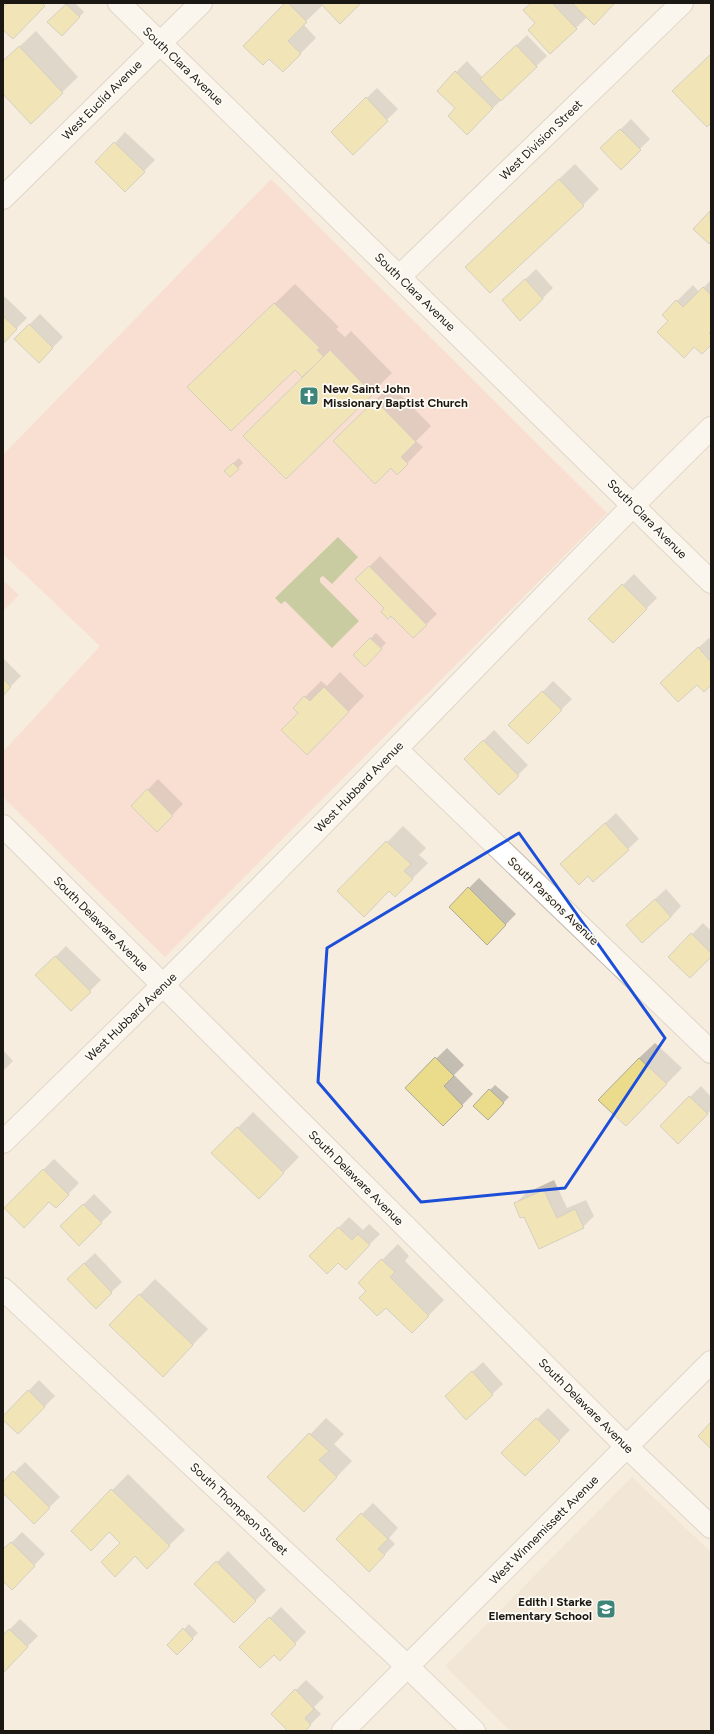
<svg xmlns="http://www.w3.org/2000/svg" width="714" height="1734" font-family="Figtree,sans-serif">
<style>
.built{fill:#eee1cd}
.green{fill:#fbcec0}
.water{fill:#92a358}
.shadow{fill:#0003}
.building{fill:#eadc8b;stroke:#acaa9c}
.lines{fill:none;stroke-linecap:round;stroke-linejoin:round}
.minor-casing{stroke:#c4bbae;stroke-width:24}
.tertiary-casing{stroke:#c4bbae;stroke-width:24}
.minor{stroke:#fff;stroke-width:22}
.tertiary{stroke:#fff;stroke-width:22}
.marked{fill:none;stroke:#1d4ed8;stroke-width:3;stroke-linejoin:round}
.labels{text-anchor:middle;dominant-baseline:central;stroke-width:3.5;stroke-linejoin:round;paint-order:stroke}
.street-label{font-size:12px;fill:#1b1813;stroke:#fefbf5}
.poi-label{font-size:12px;font-weight:bold;fill:#1b1813;stroke:#fefbf5;text-anchor:start}
</style>
<rect width="100%" height="100%" fill="#f6eddf"/>
<!-- built -->
<path class="built" d="M632 1477 711 1552V1731H510L445 1666Z"/>
<!-- green -->
<g class="green">
<path d="M271 179 607 513 165 957 3 797V752L100 646 3 554V455Z"/>
<path d="M3 580 19 595 3 611Z"/>
</g>
<!-- water -->
<path class="water" d="M338 537 358 557 332 584 323 576 320 578V582L359 621 332 648 285 601 281 604 275 598Z"/>
<!-- shadow -->
<g class="shadow">
<path d="M68 3H75L84 12 62 35 49 22Z"/>
<path d="M287 3H360L323 5 303 24 316 38 283 71Z"/>
<path d="M532 3H614L587 17 576 28 536 23Z"/>
<path d="M36 31 78 77 31 122 3 93V62Z"/>
<path d="M527 35 547 56 467 133 456 72 467 61 483 78Z"/>
<path d="M377 88 398 109 353 153 332 132Z"/>
<path d="M631 119 650 139 621 168 602 148Z"/>
<path d="M125 132 155 160 125 190 115 143Z"/>
<path d="M575 164 599 189 583 205 482 251Z"/>
<path d="M711 212V240L709 242 695 229Z"/>
<path d="M536 269 553 288 542 299 514 290Z"/>
<path d="M711 280V344L663 315 693 285 699 292Z"/>
<path d="M295 284 339 327 336 329 345 337 351 331 392 373 286 478 304 377 295 368 209 367Z"/>
<path d="M3 295 27 318 3 342Z"/>
<path d="M40 314 63 337 39 362 15 339Z"/>
<path d="M391 385 431 426 416 441 423 447 397 474 391 467 334 441Z"/>
<path d="M239 458 243 463 238 468 230 466Z"/>
<path d="M380 556 437 614 413 637 357 579Z"/>
<path d="M634 574 657 598 613 642 589 619Z"/>
<path d="M376 633 386 643 365 665 354 655Z"/>
<path d="M709 638 711 640V684L697 683 672 672Z"/>
<path d="M3 658 21 676 3 694Z"/>
<path d="M340 672 364 696 323 738 294 708 321 681 327 686Z"/>
<path d="M553 681 572 699 528 743 510 725Z"/>
<path d="M494 730 528 765 499 794 465 759Z"/>
<path d="M158 779 183 804 157 831 132 806Z"/>
<path d="M616 813 639 839 628 849 588 875 561 864Z"/>
<path d="M403 826 426 848 419 855 428 863 395 896 389 890 339 891Z"/>
<path d="M479 878 516 914 487 944 450 907Z"/>
<path d="M666 889 681 906 671 917 627 925Z"/>
<path d="M703 923 711 931V956L670 957Z"/>
<path d="M66 946 101 980 71 1010 37 975Z"/>
<path d="M655 1043 682 1068 642 1109 639 1058Z"/>
<path d="M447 1048 464 1065 454 1075 473 1094 443 1125 406 1088Z"/>
<path d="M3 1050 13 1061 3 1071Z"/>
<path d="M495 1085 509 1097 493 1114 490 1090Z"/>
<path d="M701 1086 711 1097V1110L678 1142 661 1126Z"/>
<path d="M253 1112 299 1157 259 1198 213 1153Z"/>
<path d="M54 1159 79 1183 56 1207 50 1201 5 1208Z"/>
<path d="M554 1180 567 1208 586 1200 594 1216 583 1227 525 1215 515 1204 526 1193Z"/>
<path d="M94 1194 112 1212 79 1244 62 1226Z"/>
<path d="M349 1217 363 1230 369 1224 380 1234 346 1268 338 1261 311 1256Z"/>
<path d="M398 1244 409 1256 405 1261 444 1300 412 1332 359 1283Z"/>
<path d="M95 1253 122 1282 96 1307 79 1268Z"/>
<path d="M155 1279 208 1329 178 1360 110 1325Z"/>
<path d="M483 1362 503 1384 466 1419 457 1386Z"/>
<path d="M39 1380 55 1396 18 1433 3 1417Z"/>
<path d="M548 1408 570 1430 525 1475 503 1453Z"/>
<path d="M326 1418 344 1434 334 1444 352 1461 319 1495 269 1477Z"/>
<path d="M25 1462 60 1497 34 1522 3 1492V1483Z"/>
<path d="M128 1474 185 1530 147 1567 110 1531H72Z"/>
<path d="M373 1503 398 1528 389 1538 395 1544 369 1570 337 1539Z"/>
<path d="M22 1532 45 1554 12 1588 3 1579V1551Z"/>
<path d="M228 1551 266 1590 234 1622 195 1584Z"/>
<path d="M281 1607 306 1632 280 1659 274 1653 241 1647Z"/>
<path d="M20 1619 38 1636 3 1671V1636Z"/>
<path d="M189 1624 198 1633 177 1654 169 1645Z"/>
<path d="M306 1680 324 1697 314 1707 321 1714 304 1731H289L272 1714Z"/>
</g>
<!-- building -->
<g class="building">
<path d="M7 3H42L45 6 13 39 3 30V7Z"/>
<path d="M285 3H288L307 22 288 41 301 54 283 72 269 59 263 65 243 46Z"/>
<path d="M320 3H361L340 24Z"/>
<path d="M531 3H552L577 29 550 54 528 30 535 23 523 10Z"/>
<path d="M572 3H615L594 25Z"/>
<path d="M66 4 80 17 62 36 47 22Z"/>
<path d="M516 45 537 67 501 101 480 79Z"/>
<path d="M19 46 63 93 31 124 3 94V61Z"/>
<path d="M711 54V123L707 127 672 91Z"/>
<path d="M455 71 493 108 467 135 448 116 455 108 437 91Z"/>
<path d="M366 97 388 121 353 155 331 132Z"/>
<path d="M620 129 641 150 621 170 600 148Z"/>
<path d="M114 142 145 172 125 192 95 162Z"/>
<path d="M559 179 584 206 490 293 465 267Z"/>
<path d="M710 211 711 241 709 244 693 229Z"/>
<path d="M525 279 543 299 520 321 502 300Z"/>
<path d="M703 287 711 295V331L709 333 711 335V345L702 354 694 347 684 358 657 332 668 321 662 315 676 300 683 307Z"/>
<path d="M274 303 320 348 317 350 324 357 302 377 295 370 231 431 187 387Z"/>
<path d="M3 316 17 329 3 344Z"/>
<path d="M29 324 53 348 39 363 14 339Z"/>
<path d="M330 350 373 394 286 479 243 436Z"/>
<path d="M375 400 416 442 401 457 408 464 397 475 391 468 375 484 333 441Z"/>
<path d="M233 463 239 469 230 477 224 471Z"/>
<path d="M369 566 427 625 413 638 391 616 388 619 381 612 384 608 355 579Z"/>
<path d="M622 584 647 609 613 643 588 619Z"/>
<path d="M370 638 382 649 365 667 353 655Z"/>
<path d="M698 647 711 662V685L704 692 697 685 678 702 660 683Z"/>
<path d="M3 679 11 687 3 696Z"/>
<path d="M324 687 349 712 307 755 281 730 298 713 293 708 304 696 310 701Z"/>
<path d="M542 691 562 710 528 744 508 725Z"/>
<path d="M483 740 519 776 499 795 464 759Z"/>
<path d="M147 789 173 816 157 832 131 806Z"/>
<path d="M605 823 629 850 593 882 588 876 579 885 560 864Z"/>
<path d="M386 841 411 864 404 871 413 879 395 897 389 891 364 917 337 891Z"/>
<path d="M468 887 506 925 487 945 449 907Z"/>
<path d="M655 899 671 917 642 943 626 925Z"/>
<path d="M691 933 711 953V957L690 978 668 957Z"/>
<path d="M55 956 91 992 71 1011 35 975Z"/>
<path d="M435 1057 454 1076 444 1086 463 1106 443 1126 405 1088Z"/>
<path d="M639 1058 667 1084 626 1126 598 1100Z"/>
<path d="M489 1089 504 1103 488 1120 473 1106Z"/>
<path d="M689 1096 708 1114 678 1144 660 1126Z"/>
<path d="M237 1127 284 1173 259 1199 211 1153Z"/>
<path d="M43 1169 69 1195 56 1208 49 1202 24 1228 4 1208Z"/>
<path d="M544 1190 557 1218 575 1209 584 1228 539 1249 524 1217 520 1218 514 1203Z"/>
<path d="M83 1204 102 1223 79 1246 60 1226Z"/>
<path d="M338 1227 352 1240 358 1234 370 1245 346 1270 338 1263 327 1274 309 1256Z"/>
<path d="M381 1259 395 1272 390 1277 429 1316 412 1333 386 1308 377 1316 359 1298 366 1291 358 1283Z"/>
<path d="M84 1263 112 1293 96 1309 67 1279Z"/>
<path d="M139 1294 193 1345 163 1377 109 1325Z"/>
<path d="M472 1371 493 1395 466 1420 445 1396Z"/>
<path d="M28 1390 45 1407 18 1434 3 1420V1416Z"/>
<path d="M536 1418 560 1441 525 1476 501 1453Z"/>
<path d="M711 1422V1449L698 1436Z"/>
<path d="M309 1433 329 1451 319 1460 337 1477 304 1512 267 1477Z"/>
<path d="M13 1471 50 1508 34 1524 3 1493V1482Z"/>
<path d="M111 1489 170 1546 147 1569 135 1556 115 1577 101 1562 120 1543 109 1532 91 1551 71 1531Z"/>
<path d="M361 1513 388 1539 378 1549 385 1555 369 1572 336 1539Z"/>
<path d="M11 1542 35 1566 12 1590 3 1581V1549Z"/>
<path d="M216 1561 256 1601 234 1623 194 1584Z"/>
<path d="M269 1617 296 1644 280 1661 274 1655 260 1668 239 1647Z"/>
<path d="M183 1628 193 1639 177 1655 167 1645Z"/>
<path d="M9 1629 28 1647 3 1673V1635Z"/>
<path d="M295 1689 314 1709 305 1718 311 1725 305 1731H288L271 1714Z"/>
</g>
<g class="lines">
<!-- minor casing -->
<g class="minor-casing">
<g id="minor">
<path d="M399 277 682 3"/>
<path d="M396 749 711 1052"/>
<path d="M3 826 627 1447 711 1527"/>
<path d="M3 1142C136 1013 267 882 396 749 501 642 604 532 711 428"/>
<path d="M3 1289 407 1666 474 1731"/>
<path d="M343 1731 711 1362"/>
</g>
</g>
<!-- tertiary casing -->
<g class="tertiary-casing">
<g id="tertiary">
<path d="M119 3 711 582"/>
<path d="M3 198 201 3"/>
</g>
</g>
<!-- minor -->
<use href="#minor" class="minor"/>
<!-- tertiary -->
<use href="#tertiary" class="tertiary"/>
</g>
<!-- marked area -->
<path d="M0 0H714V1734H0ZM519 833 665 1038 565 1188 421 1202 318 1082 327 948Z" fill="#f6eddf" fill-opacity=".55" fill-rule="evenodd"/>
<path class="marked" d="M519 833 665 1038 565 1188 421 1202 318 1082 327 948Z"/>
<!-- icons -->
<defs>
<g id="church-square" transform="scale(1)"><rect x="-9" y="-9" width="18" height="18" rx="4" fill="#3f8478" stroke="#fefbf5"/><path d="M-1.2-6h2.4v3.5h3.3v2.4h-3.3V6h-2.4V-.1h-3.3v-2.4h3.3Z" fill="#fff"/></g>
<g id="school-square" transform="scale(1)"><rect x="-9" y="-9" width="18" height="18" rx="4" fill="#3f8478" stroke="#fefbf5"/><path d="M0-5L7-2L0 1L-7-2ZM-4 1L0 2.5L4 1V4Q0 6-4 4Z" fill="#fff"/></g>
</defs>
<g fill-rule="evenodd">
<use href="#church-square" x="309" y="396"/>
<use href="#school-square" x="606" y="1609"/>
</g>
<g class="labels">
<!-- street labels -->
<g class="street-label">
<text transform="translate(183 66) rotate(44)">South Clara Avenue</text>
<text transform="translate(102 100) rotate(-45)">West Euclid Avenue</text>
<text transform="translate(541 140) rotate(-44)">West Division Street</text>
<text transform="translate(415 292) rotate(44)">South Clara Avenue</text>
<text transform="translate(647 519) rotate(45)">South Clara Avenue</text>
<text transform="translate(359 787) rotate(-46)">West Hubbard Avenue</text>
<text transform="translate(553 901) rotate(44)">South Parsons Avenue</text>
<text transform="translate(101 924) rotate(45)">South Delaware Avenue</text>
<text transform="translate(131 1017) rotate(-44)">West Hubbard Avenue</text>
<text transform="translate(356 1178) rotate(45)">South Delaware Avenue</text>
<text transform="translate(586 1406) rotate(45)">South Delaware Avenue</text>
<text transform="translate(239 1509) rotate(43)">South Thompson Street</text>
<text transform="translate(544 1530) rotate(-45)">West Winnemissett Avenue</text>
</g>
<!-- poi labels -->
<g class="poi-label">
<text x="323" y="389">New Saint John<tspan x="323" dy="14">Missionary Baptist Church</tspan></text>
<text x="592" y="1602" text-anchor="end">Edith I Starke<tspan x="592" dy="14">Elementary School</tspan></text>
</g>
</g>
<!-- border -->
<rect width="714" height="1734" fill="none" stroke="#1b1813" stroke-width="8"/>
</svg>
